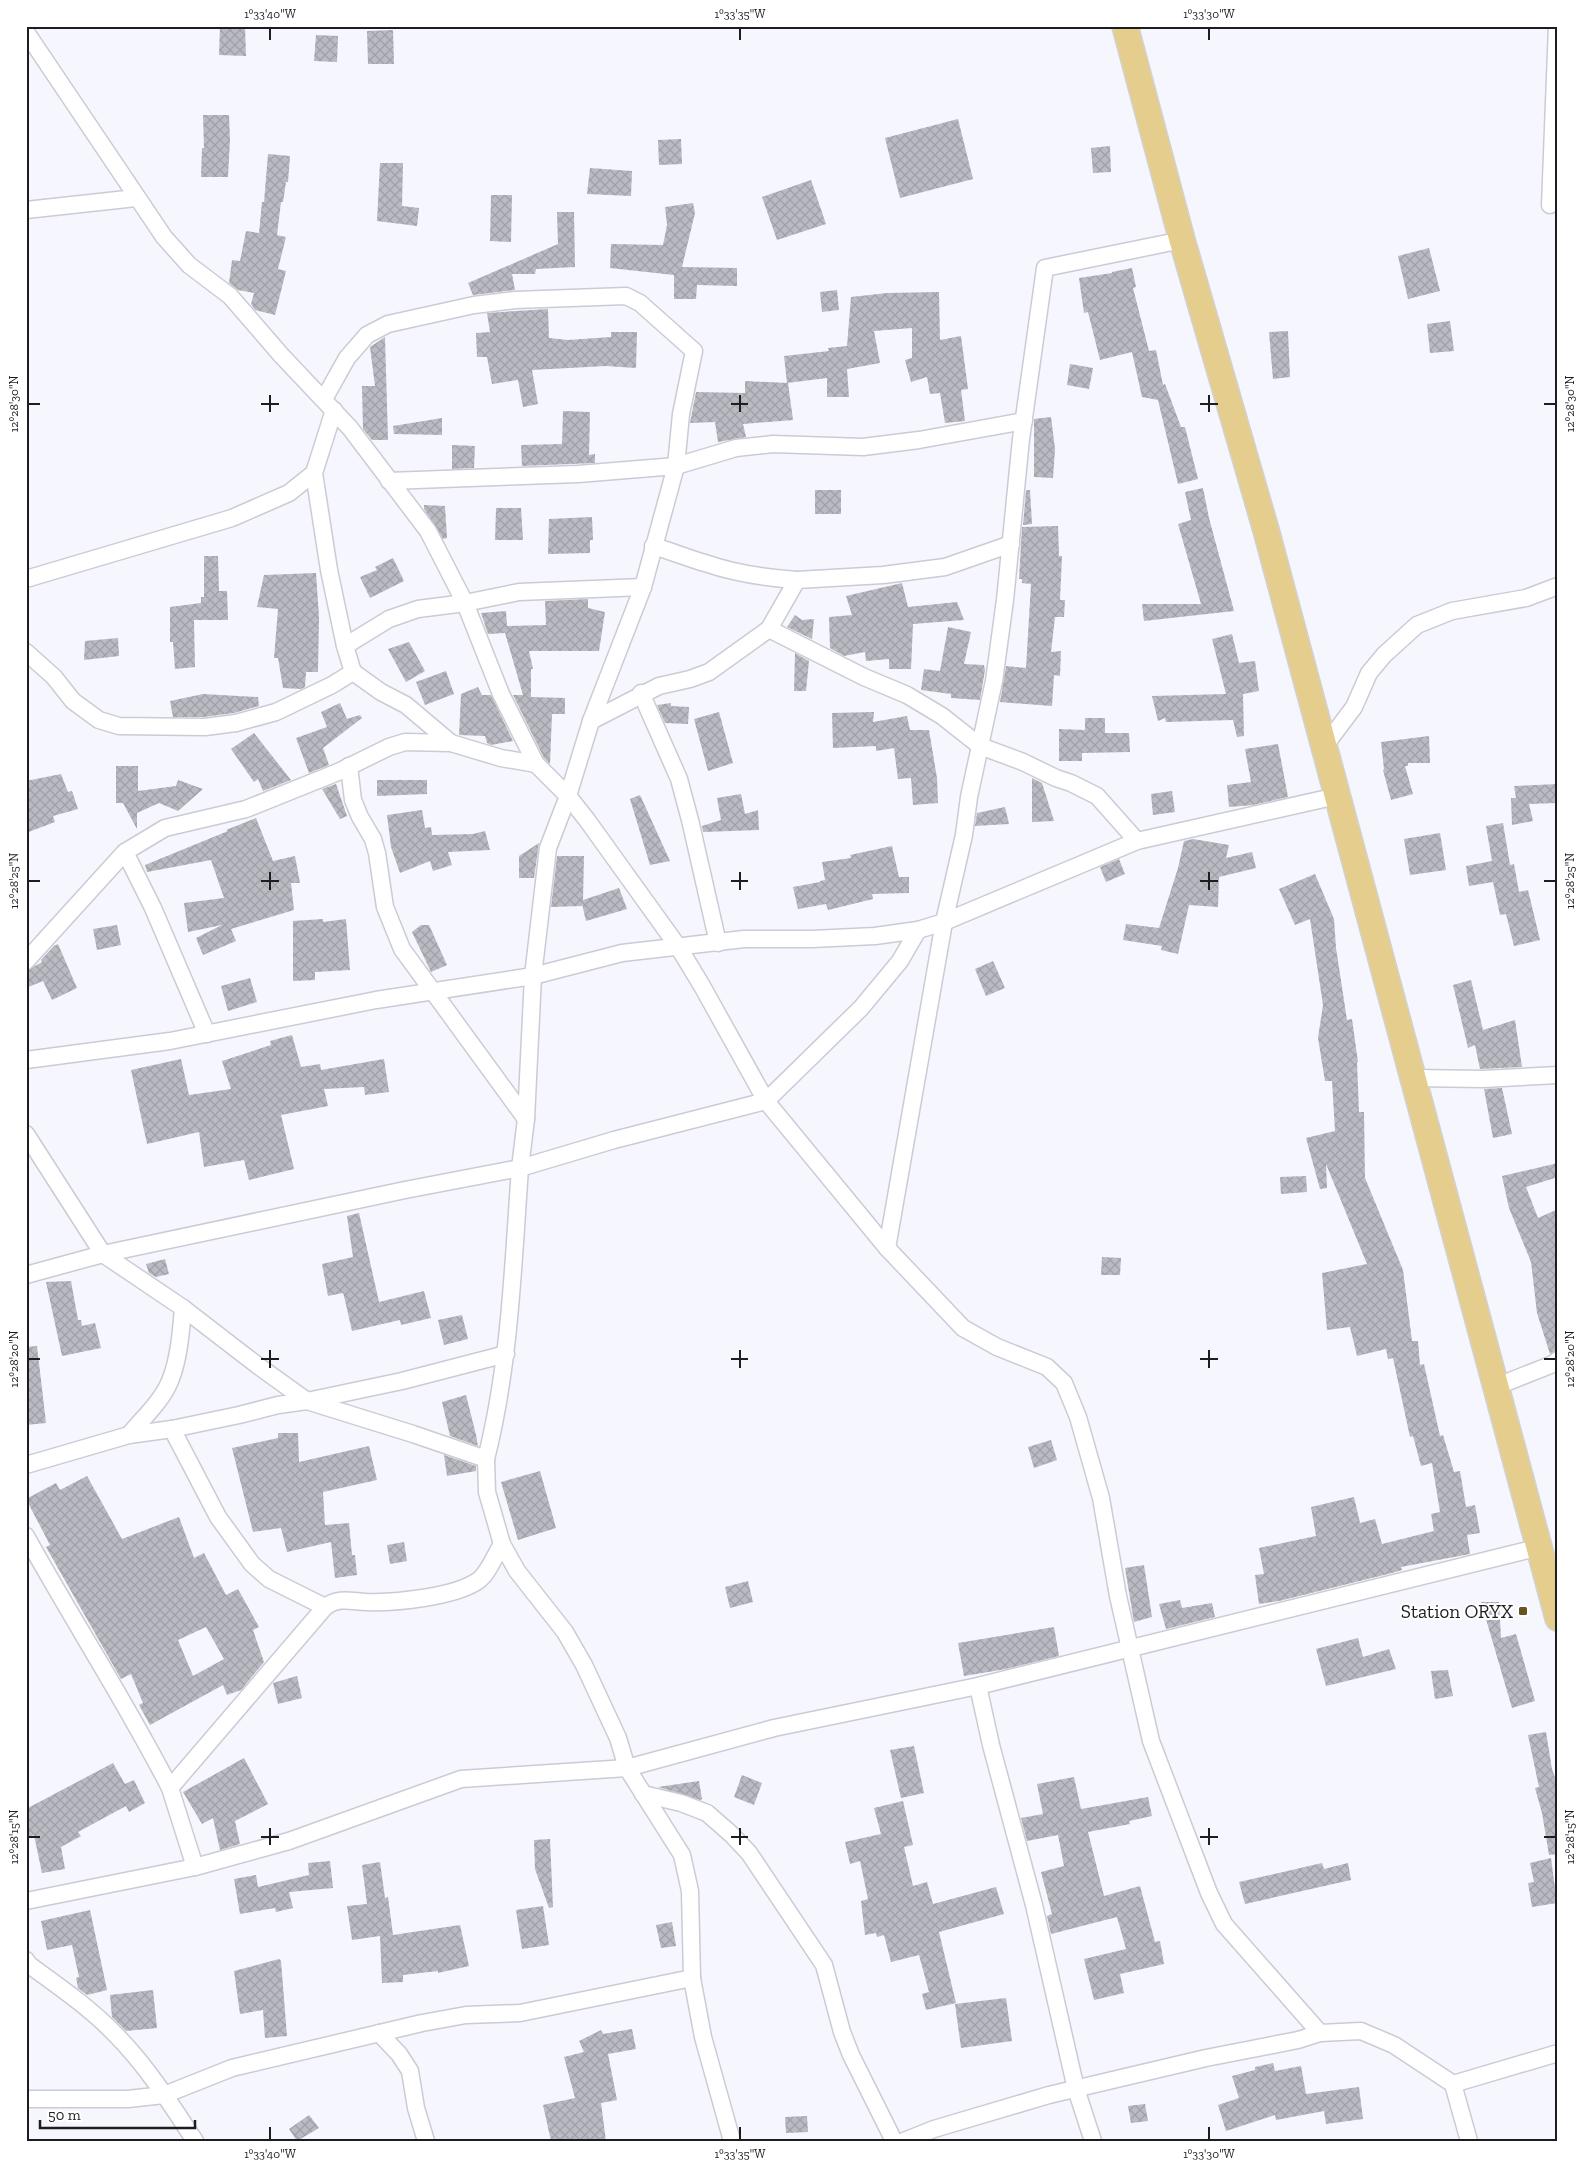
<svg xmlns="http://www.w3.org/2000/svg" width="1584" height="2167" font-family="'Zilla Slab',serif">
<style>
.building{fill:url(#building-cross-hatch);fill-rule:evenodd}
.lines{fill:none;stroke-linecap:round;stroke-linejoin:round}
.street-casing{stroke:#cccbd5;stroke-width:19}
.primary-casing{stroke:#d2d2d2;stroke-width:28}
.street{stroke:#fff;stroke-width:16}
.primary{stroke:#e5cd8d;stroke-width:25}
.ticks{fill:none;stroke:#1d1d20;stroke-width:2}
.poi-dot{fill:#685422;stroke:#fff;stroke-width:2}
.labels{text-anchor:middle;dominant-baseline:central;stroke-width:4;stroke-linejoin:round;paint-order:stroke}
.poi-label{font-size:19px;fill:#1d1d20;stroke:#fff;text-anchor:end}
.neatline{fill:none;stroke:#1d1d20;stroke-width:2}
.ticks-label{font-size:12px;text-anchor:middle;fill:#1d1d20}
</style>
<defs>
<pattern id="building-cross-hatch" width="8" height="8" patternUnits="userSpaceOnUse" patternTransform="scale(1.25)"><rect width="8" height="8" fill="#babac3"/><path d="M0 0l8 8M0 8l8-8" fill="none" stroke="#9f9fa7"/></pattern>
</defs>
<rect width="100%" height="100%" fill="#f6f6fe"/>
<!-- building -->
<g class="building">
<path d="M220 26H245L246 56 219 55Z"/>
<path d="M393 30 394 64H368L367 31Z"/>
<path d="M316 35 338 36 337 62 314 61Z"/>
<path d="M203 115H229L230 140 228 177H201L202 148H204Z"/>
<path d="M958 119 973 179 900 198 885 138Z"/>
<path d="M681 139 682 164 659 165 658 140Z"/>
<path d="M1110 146 1111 172 1093 173 1091 148Z"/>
<path d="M268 154 290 156 288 182H286L283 202H281L277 235 286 237 278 269 286 271 275 315 255 310 251 304 254 293 238 290 229 283 232 260 240 261 246 231 259 233 262 202H264Z"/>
<path d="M380 163H403L402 206 419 208 417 226 377 221Z"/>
<path d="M590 168 632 171 631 196 587 194Z"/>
<path d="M811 180 826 224 777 240 762 197Z"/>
<path d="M491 195H512L511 242 490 241Z"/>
<path d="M693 203 695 213 682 267 737 268V286L697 285 696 299H674V275L610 268 611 244 663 245 667 225 665 207Z"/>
<path d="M557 212H574L575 267 536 269 535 274H512L515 290 473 295 468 283 558 244Z"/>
<path d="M1429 248 1440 291 1408 299 1398 256Z"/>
<path d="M1132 268 1136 287 1133 288 1149 351 1156 350 1163 385 1165 384 1181 427H1185L1198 479 1178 484 1158 400 1142 397 1132 352 1100 360 1088 312 1084 313 1079 278 1112 273V272Z"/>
<path d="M837 290 839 310 822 312 820 292Z"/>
<path d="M939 292 940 340 961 336 968 389 961 390 965 421 945 423 940 393 930 394 927 377 911 382 905 360 912 358V328L874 331 880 363 847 369 849 397H827V378L787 383 784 356 829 351 828 348 847 346 851 297 887 293Z"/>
<path d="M548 309 549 338 568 340 611 337V332H637L636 368 606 366 532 370 538 404 523 407 518 380 492 384 487 357H477L476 333 490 332 487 313Z"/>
<path d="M1450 321 1454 351 1430 353 1427 324Z"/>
<path d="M1288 331 1290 377 1273 379 1269 332Z"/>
<path d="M385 337 388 440H372L363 429 362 386H375L370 347Z"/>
<path d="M1070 364 1093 368 1089 389 1067 385Z"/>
<path d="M745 381 788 383 793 420 743 424 746 437 718 442 715 422 690 423 696 392 745 393Z"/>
<path d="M563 411 590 412 589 455 595 454V463L522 466 521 445 562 444Z"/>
<path d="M1051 417 1055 449 1053 478 1034 477V419Z"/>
<path d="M442 418V435L394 434 393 426Z"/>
<path d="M452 445 475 446 474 468 452 469Z"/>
<path d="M1203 488 1209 518 1234 611 1144 621 1142 604H1201L1178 524 1191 520 1185 492Z"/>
<rect x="815" y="490" width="26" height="24"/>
<path d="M1026 490H1030L1032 524 1023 525Z"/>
<path d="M424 505 445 506 447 538 443 539 424 509Z"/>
<path d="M496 508H521L523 540H495Z"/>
<path d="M592 517 593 540H590V553L548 554 549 519Z"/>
<path d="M1058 526 1059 556H1062L1060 600H1065L1064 617H1055L1051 652 1061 651 1060 676 1054 675 1052 706 1000 702 1006 666 1026 668 1031 584 1022 583V579H1019L1022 527Z"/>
<path d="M204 556H218L219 591H227L228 620H194L195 667 175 669 173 642H170V607L201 603V597H204Z"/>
<path d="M393 558 404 581 370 598 360 577 377 570 375 567Z"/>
<path d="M316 573 319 617 318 672H306L305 687 301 689 283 688 278 658H274L278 609 257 607 264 575Z"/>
<path d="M902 583 908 607 957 602 964 620 913 624 911 669H889V659L866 661 865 652 844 656 830 648 829 617 852 615 846 596Z"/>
<path d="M588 599V608L605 612 599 651H529L533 669H531V697L565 698V714H552L550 764 544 758 513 695H523L505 633 488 634 481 613 506 611 507 626 546 625 545 601Z"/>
<path d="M795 615 802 620 814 619 812 639 787 627Z"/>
<path d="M948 627 971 632 964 664 984 665 985 670 980 700 951 698V694L921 690 924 669 940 671Z"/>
<path d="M1232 634 1239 663 1255 661 1259 691 1243 694 1244 736 1237 737 1233 720 1166 722 1165 718 1158 721 1152 696 1226 694 1212 639Z"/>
<path d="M118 638 119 656 84 660 85 641Z"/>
<path d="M409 642 425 671 406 682 388 649Z"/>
<path d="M795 653 809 661 806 691H794Z"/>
<path d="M446 671 454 694 425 705 416 682Z"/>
<path d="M478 687 482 695H491L513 741 491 745 487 743 485 736 459 735 461 694Z"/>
<path d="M203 694 258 697 259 706 234 713 204 717H173L170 701Z"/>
<path d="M340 703 347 719 360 715 362 718 323 748 329 765 309 773 296 738 327 727 321 712Z"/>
<path d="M671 703V706L689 707 688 724 665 723 657 705Z"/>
<path d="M719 712 733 763 708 771 694 719Z"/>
<path d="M874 712 873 722 907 716 910 730H929L937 778 938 803 913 805 911 778 898 779 894 748 876 751V746L833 748 832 713Z"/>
<path d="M1085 718H1105V733H1129L1130 752 1082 753V761H1059V729L1085 730Z"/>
<path d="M254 733 291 780 263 791 258 779 254 782 231 749Z"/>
<path d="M1429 736 1430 763H1408V766H1405L1413 794 1391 800 1383 770 1384 769 1381 742Z"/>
<path d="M1278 744 1288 797 1253 805 1229 807 1227 785 1251 782 1245 749Z"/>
<path d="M116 766H138V791L176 786 178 780 203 789 178 811 159 803 137 813V829L123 803H116Z"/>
<path d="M61 774 68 792 72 791 78 809 53 816 55 822 26 833V781Z"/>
<path d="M1032 778 1042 783 1054 821 1032 822Z"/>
<path d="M377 780H427V794L377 796Z"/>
<path d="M336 784 347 816 340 819 322 789Z"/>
<path d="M1558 784V803L1529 804 1533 821 1512 825 1511 798H1516L1514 786Z"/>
<path d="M1172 791 1175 812 1153 815 1151 794Z"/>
<path d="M741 794 745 814 758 810 759 830 703 832 702 826 721 820 717 798Z"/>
<path d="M640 795 670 861 650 865 630 799Z"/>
<path d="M1005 807 1009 824 975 826 977 813Z"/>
<path d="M422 810 425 828 431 827 432 835 473 834 485 831 490 850 448 852 452 865 433 871 430 861 400 873 391 847 387 815Z"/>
<path d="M256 818 273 861 295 856 300 883H291L294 910 231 929 236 941 203 955 196 938 222 925 188 932 184 903 224 898 211 860 147 872 145 865 228 831 226 830Z"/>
<path d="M1503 823 1510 865 1514 864 1519 892 1528 890 1540 940 1514 946 1506 914 1500 915 1493 882 1469 886 1466 866 1492 861 1486 826Z"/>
<path d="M1440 833 1446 870 1410 875 1404 839Z"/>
<path d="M1193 839 1229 845 1226 858 1252 852 1256 868 1219 877 1218 907 1189 905 1178 954 1161 950 1162 946 1123 940 1126 924 1159 928 1178 868 1184 841Z"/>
<path d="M539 843 534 878H519V856Z"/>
<path d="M892 846 899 877H909V893L872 894 873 899 828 910 826 904 798 909 793 887 820 882V881L825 880 822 862 851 858 850 855Z"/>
<path d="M557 856H584L583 900 619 888 627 909 586 921 582 904V906L551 907Z"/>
<path d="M1119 859 1125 874 1106 882 1100 867Z"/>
<path d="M1315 874 1334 919 1336 948 1347 1020 1352 1019 1358 1062H1357L1359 1112H1364L1365 1178 1403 1270 1412 1341H1418L1420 1365 1424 1364 1440 1436 1443 1435 1454 1472 1460 1471 1466 1507 1475 1505 1480 1533 1467 1535 1470 1554 1401 1567 1402 1570 1392 1573 1279 1601 1259 1604 1255 1575 1264 1574 1259 1548 1316 1536 1311 1507 1354 1497 1360 1523 1375 1519 1382 1544 1434 1531 1431 1514 1440 1512 1432 1463 1421 1466 1413 1436 1410 1437 1393 1358 1388 1359 1386 1349 1357 1356 1350 1327 1327 1330 1322 1273 1367 1264 1326 1164 1327 1188 1320 1189 1306 1138 1335 1131 1332 1081H1325L1318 1038 1323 1005 1310 919 1295 925 1279 889Z"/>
<path d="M323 919V922L346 919 350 970 315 972V980L293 981V921Z"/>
<path d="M117 925 121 945 97 950 93 929Z"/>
<path d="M421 925H429L447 965 431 972 412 932Z"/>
<path d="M58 944 77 988 52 1000 43 981 26 988V971L42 962 41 960 54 946Z"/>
<path d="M993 961 1005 988 986 996 975 969Z"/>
<path d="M250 978 257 1002 228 1011 221 986Z"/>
<path d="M1471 980 1483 1030 1515 1020 1522 1067 1480 1069 1475 1045 1468 1048 1453 985Z"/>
<path d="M292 1035 301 1067 320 1064 321 1070 384 1059 389 1092 365 1095 364 1087 324 1089 328 1106 281 1115 294 1169 249 1180 244 1160 204 1167 199 1132 147 1144 131 1070 181 1059 189 1095 231 1089 222 1061 271 1045 270 1041Z"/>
<path d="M1502 1088 1512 1134 1493 1138 1484 1089Z"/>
<path d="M1558 1163V1177L1526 1187 1538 1218 1558 1209V1273H1555L1558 1296V1350L1550 1354 1537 1313 1531 1262 1509 1208 1502 1176Z"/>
<path d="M1306 1176 1307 1192 1281 1194 1280 1177Z"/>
<path d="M359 1213 379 1302 424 1291 431 1318 401 1325 400 1320 352 1331 344 1296 343 1293 328 1296 322 1264 353 1257 347 1216Z"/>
<path d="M1102 1257 1121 1258 1120 1275H1101Z"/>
<path d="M165 1259 169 1274 156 1277 149 1273 146 1264Z"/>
<path d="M71 1281 78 1320H81L82 1326 95 1323 101 1348 62 1356 46 1282Z"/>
<path d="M462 1315 468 1339 444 1345 438 1320Z"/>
<path d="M37 1346 46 1423 26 1425V1347Z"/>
<path d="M466 1395 476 1435 478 1446 450 1436 442 1402Z"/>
<path d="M278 1433H298L299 1462 369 1446 377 1480 323 1492 325 1525 349 1523 352 1555H355L357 1575 335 1578 331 1542 287 1552 281 1528 253 1532 232 1448 278 1438Z"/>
<path d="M1051 1440 1057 1460 1034 1468 1028 1447Z"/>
<path d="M444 1455 476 1466V1471L447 1476Z"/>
<path d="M540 1471 556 1528 518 1540 501 1482Z"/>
<path d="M87 1476 122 1539 179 1517 194 1558 204 1553 226 1595 238 1589 259 1627 253 1630 264 1662 241 1690 227 1695 223 1685 150 1725 139 1705 143 1703 131 1674 121 1679 46 1547 50 1545 26 1499 56 1483 60 1490ZM206 1627 224 1659 193 1676 178 1640Z"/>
<path d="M404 1542 407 1561 390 1564 387 1545Z"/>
<path d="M1144 1565 1152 1617 1134 1622 1125 1568Z"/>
<path d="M748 1581 753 1602 730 1608 725 1587Z"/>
<path d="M1180 1600 1182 1608 1212 1603 1215 1617 1166 1629 1159 1604Z"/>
<path d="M1481 1602H1499L1501 1638 1516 1634 1535 1701 1512 1708Z"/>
<path d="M1054 1627 1059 1656 1006 1669 964 1676 958 1643Z"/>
<path d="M1358 1638 1363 1657 1389 1649 1396 1669 1326 1686 1316 1649Z"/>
<path d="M1448 1670 1453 1696 1435 1699 1431 1671Z"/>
<path d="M297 1676 302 1698 278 1704 273 1683Z"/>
<path d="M1546 1732 1552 1769 1558 1786V1854L1549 1855 1542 1813 1535 1788 1539 1787 1528 1735Z"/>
<path d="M914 1746 924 1793 901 1798 890 1750Z"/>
<path d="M244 1758 268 1804 235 1821 240 1844 220 1850 213 1818 202 1824 183 1792Z"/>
<path d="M113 1763 125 1784 134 1780 145 1803 129 1812 126 1806 78 1832 81 1836 61 1847 65 1869 42 1873 34 1835 26 1839V1809Z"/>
<path d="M742 1775 762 1783 754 1805 734 1797Z"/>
<path d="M1074 1777 1081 1809 1148 1797 1152 1816 1129 1821 1130 1824 1088 1832 1104 1896 1140 1886 1155 1942 1160 1941 1164 1964 1120 1974 1124 1993 1094 2000 1084 1959 1126 1949 1117 1917 1051 1934 1047 1916 1052 1914 1041 1872 1064 1866 1058 1835 1027 1841 1021 1818 1043 1814 1037 1784Z"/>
<path d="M699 1781 702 1799 700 1800 658 1787Z"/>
<path d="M903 1801 913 1845 904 1847 913 1886 927 1882 933 1904 996 1887 1004 1914 939 1932 956 2003 926 2010 922 1994 929 1992 919 1955 891 1962 884 1935 877 1937 876 1933 865 1935 861 1901 868 1899 860 1861 850 1864 845 1842 881 1834 874 1808Z"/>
<path d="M550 1839 553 1907 549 1908 535 1869 534 1840Z"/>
<path d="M1551 1858 1557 1903 1532 1907 1528 1883 1534 1882 1530 1863Z"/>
<path d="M330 1861 333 1888 289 1892 293 1908 276 1912 275 1908 240 1914 234 1879 256 1875 258 1887 309 1875 308 1863Z"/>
<path d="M380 1862 385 1898 388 1897 393 1935 460 1925 469 1966 438 1973V1971L403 1975V1982L382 1983 380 1936 352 1940 347 1906 367 1904 362 1865Z"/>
<path d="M1322 1863 1324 1869 1348 1863 1351 1880 1245 1904 1239 1882Z"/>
<path d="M543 1906 549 1945 522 1949 516 1910Z"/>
<path d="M90 1910 107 1990 87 1995 78 1988 76 1978 79 1977 72 1945 47 1950 41 1921Z"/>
<path d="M672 1922 676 1946 661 1948 656 1925Z"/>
<path d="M279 1959 281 1961 287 2036 265 2038 263 2010 240 2014 234 1971Z"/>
<path d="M153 1990 157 2028 126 2031 112 2017 110 1995Z"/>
<path d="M1006 1998 1012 2041 961 2048 955 2004Z"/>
<path d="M632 2029 636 2049 608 2054 617 2100 601 2103 606 2141H551L543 2105 575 2098 564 2057 584 2052 579 2041 601 2030 603 2034Z"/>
<path d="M1273 2063 1275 2071 1301 2066 1306 2094 1359 2087 1363 2119 1326 2124 1324 2111 1276 2120 1275 2115 1226 2131 1218 2105 1239 2098 1232 2076 1255 2070V2067Z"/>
<path d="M1145 2104 1148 2121 1131 2123 1128 2106Z"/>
<path d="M309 2115 319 2128 297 2141 289 2129Z"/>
<path d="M807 2116 808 2132 786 2133 785 2117Z"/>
</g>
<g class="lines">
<!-- street casing -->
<g class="street-casing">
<g id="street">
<path d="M26 32 164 237 189 265 230 296 281 355 350 428 428 531 465 603 501 694 536 764 568 796 587 820 679 948 702 986 766 1101 887 1248 963 1328 997 1347 1047 1367 1064 1383 1078 1417 1101 1498 1118 1596 1151 1741 1209 1893 1224 1924 1320 2033"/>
<path d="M1550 205 1557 26"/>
<path d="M26 210 136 198"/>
<path d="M389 481 578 474 676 466 736 448 773 444 863 447 919 440 1024 421"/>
<path d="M653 546C671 551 687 558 705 563 734 573 766 578 797 580"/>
<path d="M26 579 232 518 289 493 314 473"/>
<path d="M769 629 864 677 907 695 942 716 980 746 1023 762 1056 778 1071 783 1097 796 1137 841"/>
<path d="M345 646 389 619 418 609 465 603 519 592 643 587"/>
<path d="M26 652 54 677 73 701 99 720 119 726 205 727 236 723 276 712 332 685 353 672 345 646 329 570 314 473 334 410"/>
<path d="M353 672 381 692 406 705 451 743"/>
<path d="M641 693 679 779 690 820 718 943"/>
<path d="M591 721 659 686 690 679 709 672 769 629 797 580 883 575 945 567 1011 544"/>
<path d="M1324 747 1354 707 1369 673 1384 655 1417 625 1452 611 1526 598 1558 586"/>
<path d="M349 766 353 800 360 817 373 839 377 853 385 907 402 949 526 1119"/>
<path d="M125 852 165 828 246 809 338 772 389 747 405 742 451 743 501 758 536 764"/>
<path d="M26 961 125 852 153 908 207 1034"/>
<path d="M26 1060 170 1041 376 1000 533 976 622 953 744 939H812L875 936 918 930 944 922 1137 841 1337 796"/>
<path d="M1414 1078 1483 1079 1558 1075"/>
<path d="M26 1134 103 1254 183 1308 257 1365 307 1401 413 1434 486 1459C510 1364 513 1266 520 1168L614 1140 766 1101 861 1008 900 961 918 930"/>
<path d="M887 1248 944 922 964 835 969 797 994 681 1005 600 1021 439 1045 268 1182 240"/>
<path d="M26 1275 103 1254 405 1190 520 1168 526 1119 533 976 548 848 568 796 591 721 643 587 676 466 681 414 694 351 640 303 626 296 515 300 474 305 388 324 367 335 347 358 324 399"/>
<path d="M1495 1387 1553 1364 1558 1360"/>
<path d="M172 1429 218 1517 252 1564 269 1579 325 1607"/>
<path d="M129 1435C142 1419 162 1401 170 1381 179 1359 181 1332 183 1308"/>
<path d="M486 1459 487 1492 502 1544 517 1571 565 1632 584 1665 618 1738 627 1768 682 1855 690 1891 692 1978 703 2037 732 2141"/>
<path d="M26 1465 129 1435 172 1429 239 1415 278 1405 307 1401 402 1381 506 1354"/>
<path d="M26 1536C73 1621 126 1702 170 1788"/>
<path d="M978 1686 991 1745 1034 1905 1076 2089 1093 2141"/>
<path d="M643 1794 681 1803 707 1813 731 1834 749 1853 824 1965 842 2032 851 2055 894 2141"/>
<path d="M195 1867 170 1788 325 1607C338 1597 350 1601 366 1602 395 1603 456 1597 479 1580 489 1572 495 1555 502 1544"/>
<path d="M26 1901 195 1867 289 1841 461 1779 627 1768 774 1728 978 1686 1540 1547"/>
<path d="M26 1960 28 1964C58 1986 89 2007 115 2034 146 2065 171 2104 195 2141"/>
<path d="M379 2033 399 2054 410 2071 416 2108 426 2141"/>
<path d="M1453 2084 1558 2053"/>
<path d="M26 2099H128L164 2095 232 2068 422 2023 466 2015 520 2013 692 1978"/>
<path d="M904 2141 934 2129 1049 2095 1206 2058 1298 2040 1320 2033 1361 2031 1394 2045 1453 2084 1469 2141"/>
</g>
</g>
<!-- primary casing -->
<g class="primary-casing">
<path id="primary" d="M1125 26 1182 240 1266 530 1558 1618"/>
</g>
<!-- street -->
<use href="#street" class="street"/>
<!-- primary -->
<use href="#primary" class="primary"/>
</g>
<!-- ticks -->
<path class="ticks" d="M270 28V40M740 28V40M1209 28V40M270 395V412M740 395V412M1209 395V412M28 404H40M261 404H279M731 404H748M1200 404H1218M1544 404H1556M270 872V890M740 872V890M1209 872V890M28 881H40M261 881H279M731 881H748M1200 881H1218M1544 881H1556M270 1350V1368M740 1350V1368M1209 1350V1368M28 1359H40M261 1359H279M731 1359H748M1200 1359H1218M1544 1359H1556M270 1828V1845M740 1828V1845M1209 1828V1845M28 1837H40M261 1837H279M731 1837H748M1200 1837H1218M1544 1837H1556M270 2127V2140M740 2127V2140M1209 2127V2140"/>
<!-- markers -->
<rect class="poi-dot" x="1518" y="1606" width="10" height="10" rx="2.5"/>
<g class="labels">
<!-- poi labels -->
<g class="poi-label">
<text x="1513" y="1611">Station ORYX</text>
</g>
</g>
<!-- border -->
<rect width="1584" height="2167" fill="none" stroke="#ffffff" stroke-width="55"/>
<!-- scale -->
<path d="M40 2120v8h155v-8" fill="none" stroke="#1d1d20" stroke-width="2.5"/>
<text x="48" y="2120" font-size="15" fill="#1d1d20" stroke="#ffffff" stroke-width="4" paint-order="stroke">50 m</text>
<rect x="28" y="28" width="1528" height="2112" class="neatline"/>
<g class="ticks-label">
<text x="270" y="18">1°33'40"W</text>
<text x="740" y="18">1°33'35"W</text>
<text x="1209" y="18">1°33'30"W</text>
<text transform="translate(14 404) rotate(-90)" y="4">12°28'30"N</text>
<text transform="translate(1570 404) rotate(-90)" y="4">12°28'30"N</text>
<text transform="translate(14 881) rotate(-90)" y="4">12°28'25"N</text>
<text transform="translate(1570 881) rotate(-90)" y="4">12°28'25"N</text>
<text transform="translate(14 1359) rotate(-90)" y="4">12°28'20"N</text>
<text transform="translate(1570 1359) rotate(-90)" y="4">12°28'20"N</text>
<text transform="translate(14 1837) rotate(-90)" y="4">12°28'15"N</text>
<text transform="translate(1570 1837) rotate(-90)" y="4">12°28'15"N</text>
<text x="270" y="2158">1°33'40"W</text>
<text x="740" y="2158">1°33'35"W</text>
<text x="1209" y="2158">1°33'30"W</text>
</g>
</svg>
